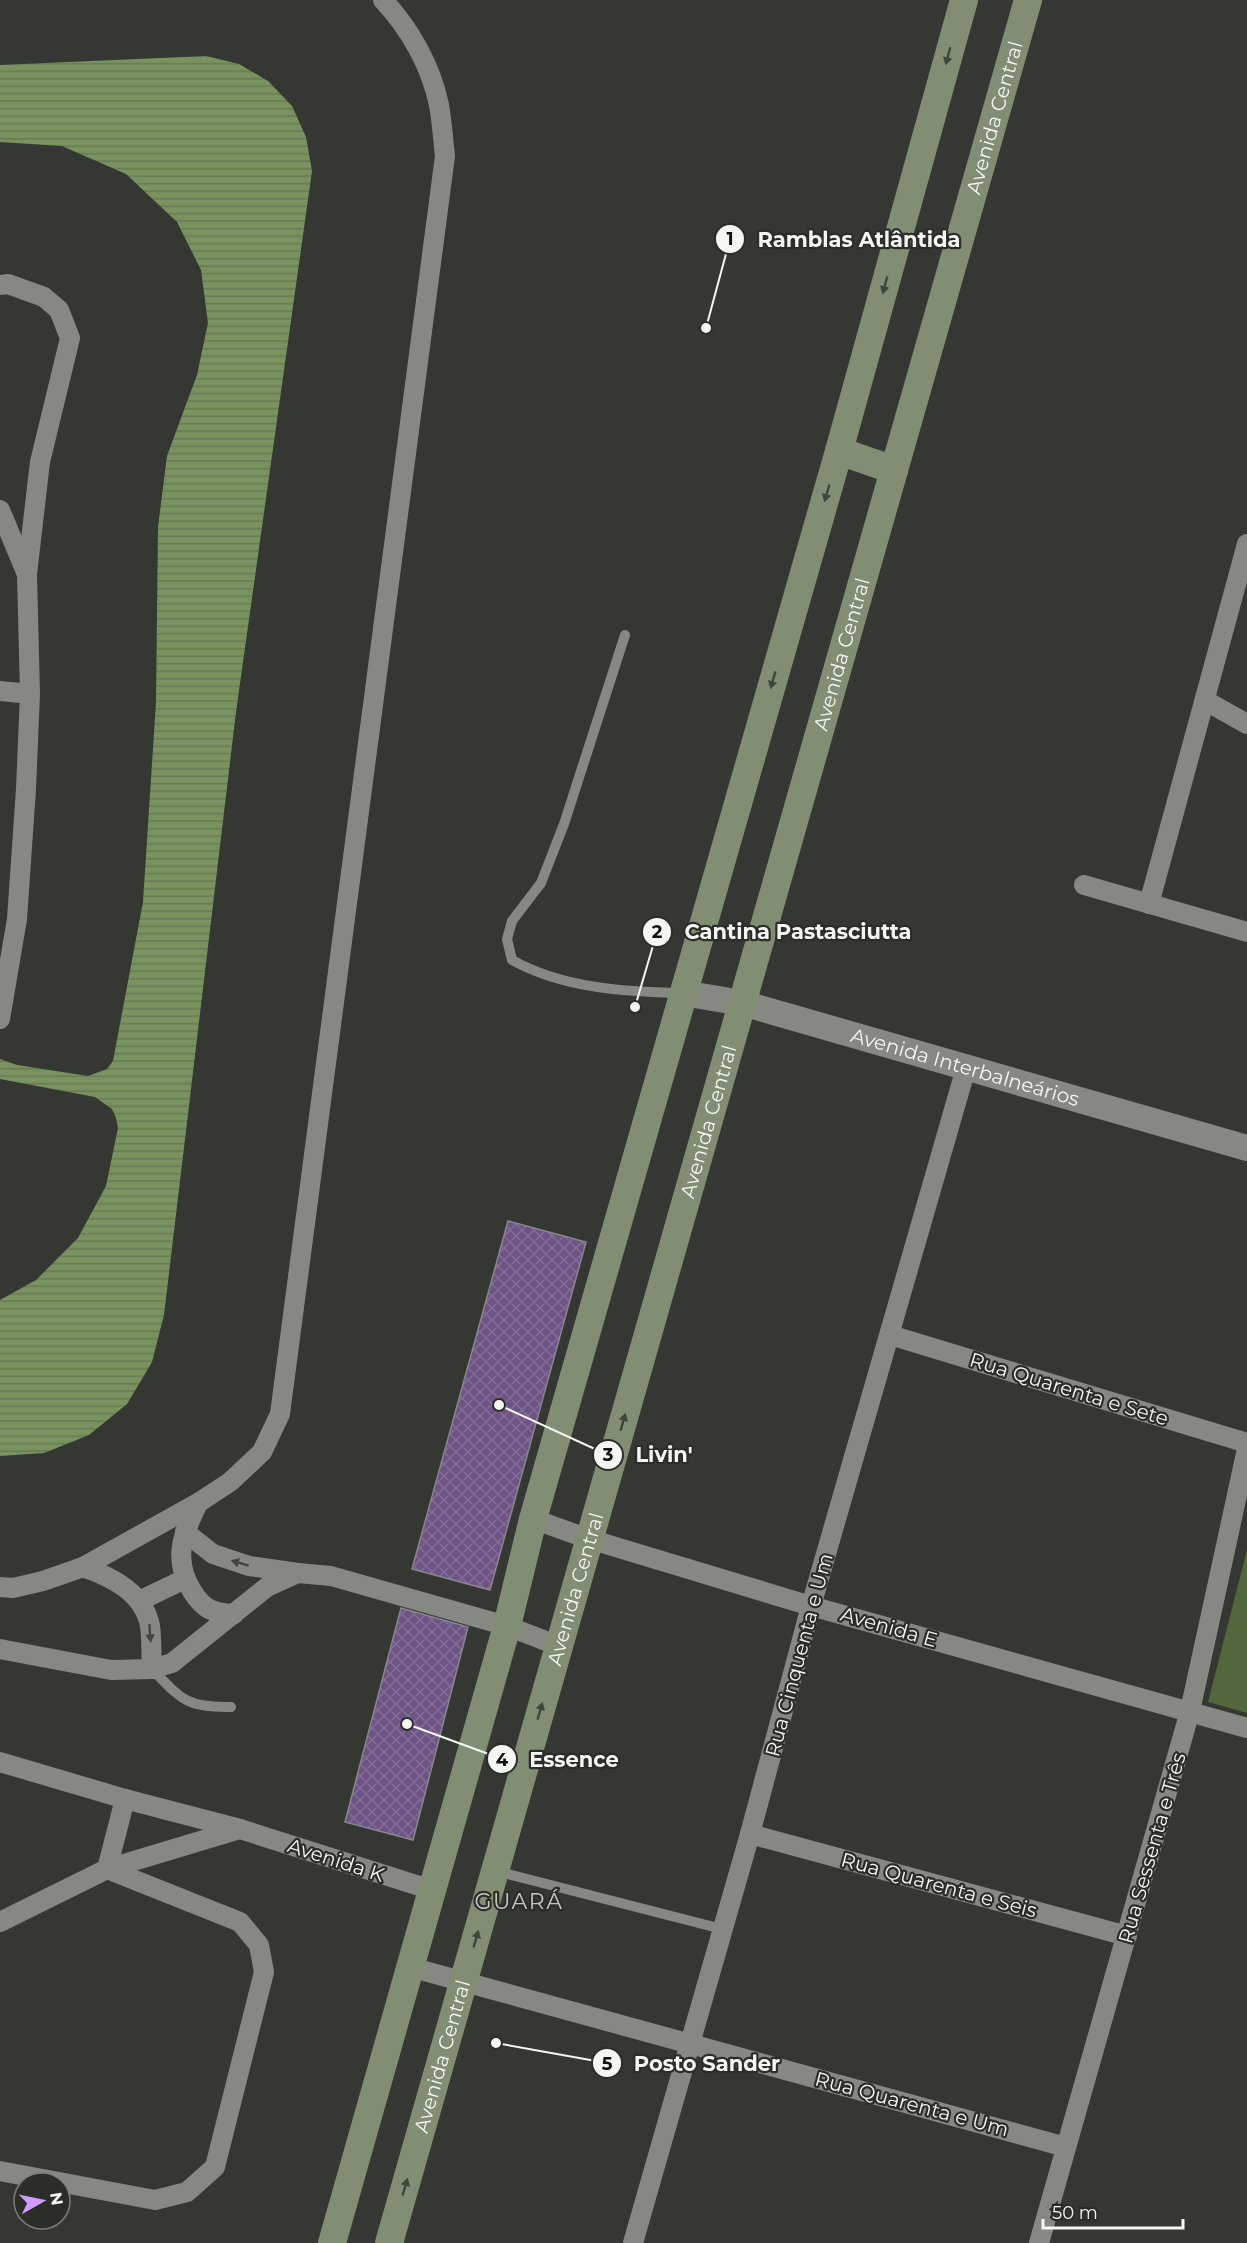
<svg xmlns="http://www.w3.org/2000/svg" width="1247" height="2243" font-family="Montserrat,sans-serif">
<style>
.green{fill:#52683c}
.water{fill:url(#water-rules)}
.building{fill:url(#building-cross-hatch);stroke:#89868d;stroke-width:1.5}
.lines{fill:none;stroke-linecap:round;stroke-linejoin:round}
.service{stroke:#858982;stroke-width:10}
.minor{stroke:#858982;stroke-width:20}
.tertiary{stroke:#858982;stroke-width:26}
.secondary{stroke:#818e74;stroke-width:28}
.oneway{fill:#40463b}
.oneway2{fill:#42453e}
.labels{text-anchor:middle;dominant-baseline:central;stroke-width:4.5;stroke-linejoin:round;paint-order:stroke}
.street-label{font-size:20px;fill:#f4f6f2;stroke:#2b2e28}
.quarter-label{font-size:22px;letter-spacing:1.5px;fill:#c4c8c1;stroke:#2b2e28}
.leader{fill:none;stroke:#f4f6f2;stroke-width:2}
.callout-dot{fill:#f4f6f2;stroke:#2b2e28;stroke-width:2}
.mark-label{font-size:18px;text-anchor:middle;font-weight:bold;fill:#111}
.callout-label{font-size:21px;text-anchor:middle;font-weight:bold;fill:#f4f6f2;stroke:#2b2e28;stroke-width:4.5;stroke-linejoin:round;paint-order:stroke}
</style>
<defs>
<pattern id="water-rules" width="6" height="5" patternUnits="userSpaceOnUse" patternTransform="scale(1.5)"><rect width="6" height="5" fill="#79935f"/><path d="M0 2.5h6" fill="none" stroke="#687957"/></pattern>
<pattern id="building-cross-hatch" width="8" height="8" patternUnits="userSpaceOnUse" patternTransform="scale(1.5)"><rect width="8" height="8" fill="#6d5485"/><path d="M0 0l8 8M0 8l8-8" fill="none" stroke="#826d97"/></pattern>
</defs>
<rect width="100%" height="100%" fill="#353832"/>
<!-- green -->
<path class="green" d="M1247 1550V1713L1208 1702Z"/>
<!-- water -->
<path class="water" d="M206 56 239 64 268 81 292 106 306 137 312 171 236 712 164 1315 152 1362 127 1404 89 1435 44 1453 0 1456V1300L36 1280 78 1238 106 1186 118 1128 116 1118 112 1109 95 1097 0 1079V1059L17 1065 88 1076 107 1069 113 1061 143 902 156 702 158 527 167 456 197 375 208 323 201 270 177 222 126 174 62 146 0 142V65Z"/>
<!-- building -->
<g class="building">
<path d="M508 1221 586 1242 490 1590 412 1569Z"/>
<path d="M401 1608 468 1627 413 1840 345 1822Z"/>
</g>
<g class="lines">
<!-- service -->
<g class="service">
<path d="M625 635 564 824 541 883 512 921 507 939 512 960C562 988 625 992 682 993"/>
<path d="M152 1669C181 1699 186 1708 231 1707"/>
<path d="M496 1871 722 1929"/>
</g>
<!-- minor -->
<g class="minor">
<path d="M0 285 8 284 44 297 59 310 70 338 40 462 27 574 30 694 26 789 17 919 0 1019"/>
<path d="M0 510 26 572"/>
<path d="M0 691 30 694"/>
<path d="M1206 701 1247 724"/>
<path d="M1084 885 1247 932"/>
<path d="M1149 904 1247 544"/>
<path d="M890 1335 1247 1443"/>
<path d="M198 1503C183 1535 172 1558 192 1591 204 1610 213 1613 234 1614"/>
<path d="M533 1519 589 1539 811 1606 1247 1728"/>
<path d="M185 1532 213 1554 249 1566 298 1573"/>
<path d="M83 1567C112 1577 144 1593 150 1626 152 1640 151 1655 152 1669"/>
<path d="M0 1587 13 1588 43 1581 83 1567 198 1503 230 1482 262 1452 280 1414 445 156C443 139 442 122 439 105 431 66 410 29 383 0"/>
<path d="M139 1601 185 1579"/>
<path d="M0 1649 111 1670 152 1669 172 1663 267 1587 298 1573 331 1576 507 1626 559 1646"/>
<path d="M0 1762 125 1799 240 1829 432 1890"/>
<path d="M750 1834 1127 1936"/>
<path d="M107 1869 240 1829"/>
<path d="M0 1922 107 1869 125 1799"/>
<path d="M410 1967 1066 2147"/>
<path d="M0 2171 155 2200 187 2192 215 2167 264 1972 259 1945 240 1922 107 1869"/>
<path d="M633 2243 750 1834 811 1606 966 1068"/>
<path d="M1039 2243 1190 1711 1247 1449"/>
</g>
<!-- tertiary -->
<path class="tertiary" id="s1" d="M683 993 742 1003 1247 1148"/>
<!-- secondary -->
<g class="secondary">
<path d="M839 451 894 470"/>
<path d="M332 2243 507 1626 533 1519 839 451 964 0"/>
<path id="s2" d="M389 2243 1028 0"/>
</g>
</g>
<!-- one-way arrows -->
<defs><path id="oneway-solid" d="M-6-.8H1V-3.2L6.5 0L1 3.2V.8H-6Z" transform="scale(1.5)"/></defs>
<g class="oneway">
<use href="#oneway-solid" transform="translate(948 56) rotate(105)"/>
<use href="#oneway-solid" transform="translate(885 285) rotate(105)"/>
<use href="#oneway-solid" transform="translate(827 493) rotate(106)"/>
<use href="#oneway-solid" transform="translate(773 680) rotate(106)"/>
<use href="#oneway-solid" transform="translate(623 1422) rotate(-74)"/>
<use href="#oneway-solid" transform="translate(540 1711) rotate(-74)"/>
<use href="#oneway-solid" transform="translate(476 1939) rotate(-74)"/>
<use href="#oneway-solid" transform="translate(405 2187) rotate(-74)"/>
</g>
<g class="oneway2">
<use href="#oneway-solid" transform="translate(240 1563) rotate(-163)"/>
<use href="#oneway-solid" transform="translate(150 1633) rotate(86)"/>
</g>
<g class="labels">
<!-- street labels -->
<g class="street-label">
<text stroke="none"><textPath href="#s2" startOffset="2210">Avenida Central</textPath></text>
<text stroke="none"><textPath href="#s2" startOffset="1652">Avenida Central</textPath></text>
<text stroke="none"><textPath href="#s1" startOffset="292">Avenida Interbalneários</textPath></text>
<text stroke="none"><textPath href="#s2" startOffset="1166">Avenida Central</textPath></text>
<text transform="translate(1069 1389) rotate(17)">Rua Quarenta e Sete</text>
<text stroke="none"><textPath href="#s2" startOffset="680">Avenida Central</textPath></text>
<text transform="translate(889 1627) rotate(16)">Avenida E</text>
<text transform="translate(799 1655) rotate(-75)">Rua Cinquenta e Um</text>
<text transform="translate(1152 1848) rotate(-74)">Rua Sessenta e Três</text>
<text transform="translate(336 1860) rotate(18)">Avenida K</text>
<text transform="translate(939 1885) rotate(15)">Rua Quarenta e Seis</text>
<text stroke="none"><textPath href="#s2" startOffset="194">Avenida Central</textPath></text>
<text transform="translate(912 2104) rotate(15)">Rua Quarenta e Um</text>
</g>
<!-- quarter labels -->
<g class="quarter-label">
<text x="519" y="1901">GUARÁ</text>
</g>
</g>
<!-- callouts -->
<path class="leader" d="M706 328L730 239M635 1007L657 932M499 1405L608 1455M407 1724L502 1759M496 2043L607 2063"/>
<g class="callout-dot">
<circle cx="706" cy="328" r="6"/>
<circle cx="635" cy="1007" r="6"/>
<circle cx="499" cy="1405" r="6"/>
<circle cx="407" cy="1724" r="6"/>
<circle cx="496" cy="2043" r="6"/>
<circle cx="730" cy="239" r="15"/>
<circle cx="657" cy="932" r="15"/>
<circle cx="608" cy="1455" r="15"/>
<circle cx="502" cy="1759" r="15"/>
<circle cx="607" cy="2063" r="15"/>
</g>
<g class="mark-label">
<text x="730" y="245">1</text>
<text x="657" y="938">2</text>
<text x="608" y="1461">3</text>
<text x="502" y="1766">4</text>
<text x="607" y="2070">5</text>
</g>
<g class="callout-label">
<text x="859" y="247">Ramblas Atlântida</text>
<text x="798" y="939">Cantina Pastasciutta</text>
<text x="664" y="1462">Livin'</text>
<text x="574" y="1767">Essence</text>
<text x="707" y="2071">Posto Sander</text>
</g>
<!-- north arrow -->
<g transform="translate(42 2201) rotate(81)"><circle r="28" fill="#2b2e28" stroke="#7b7e79" stroke-width="1.5"/>
<path d="M0-4.5L10 22L0 15L-10 22Z" fill="#d09dff"/>
<text y="-9" font-size="16" font-weight="bold" text-anchor="middle" fill="#f4f6f2">N</text>
</g>
<!-- scale -->
<path d="M1043 2219v9h140v-9" fill="none" stroke="#f4f6f2" stroke-width="3"/>
<text x="1052" y="2219" font-size="18" fill="#f4f6f2" stroke="#2b2e28" stroke-width="4.5" paint-order="stroke">50 m</text>
</svg>
